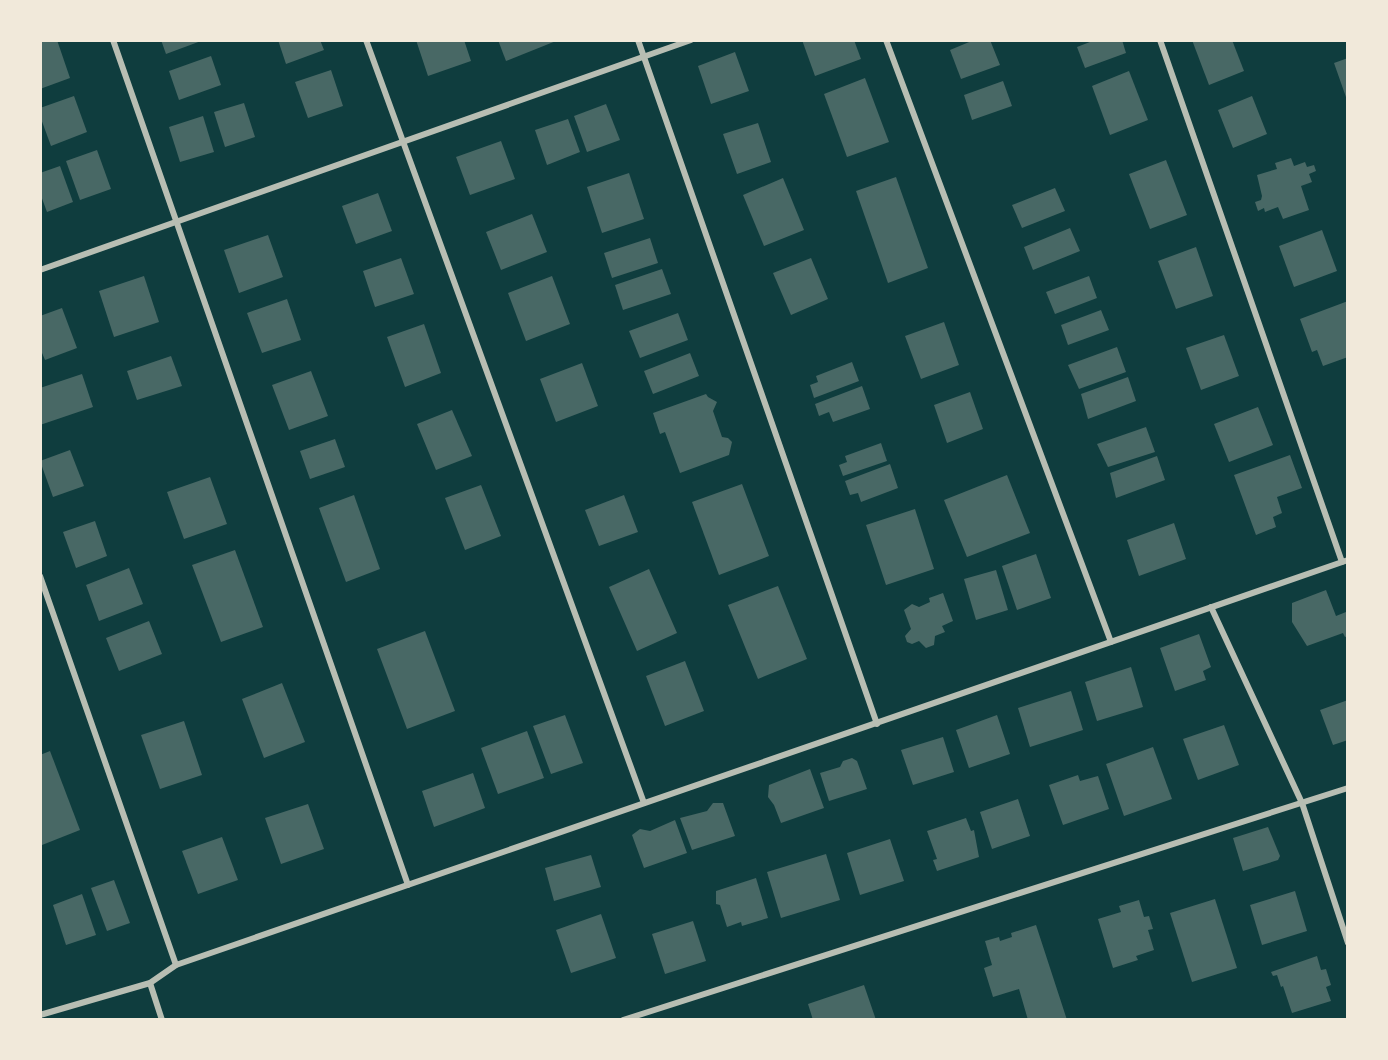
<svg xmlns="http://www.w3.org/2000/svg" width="1388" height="1060" font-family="Bitter,serif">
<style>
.building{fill:#486865}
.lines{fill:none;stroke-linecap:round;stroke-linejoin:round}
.minor{stroke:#b8beb3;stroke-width:6}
</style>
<rect width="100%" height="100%" fill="#0f3d3e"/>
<!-- building -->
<g class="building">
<path d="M40 40H57L70 78 40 89Z"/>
<path d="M161 40H201V41L166 54Z"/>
<path d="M278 40H320L324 50 286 64Z"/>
<path d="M416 40H464L471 61 428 76Z"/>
<path d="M498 40H556V41L506 61Z"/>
<path d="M802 40H854L861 59 815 76Z"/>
<path d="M974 40H990L1000 65 961 79 950 50Z"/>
<path d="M1095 40H1122L1126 53 1085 68 1077 47Z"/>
<path d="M1192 40H1232L1244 71 1209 85Z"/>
<path d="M735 52 749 91 711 104 698 66Z"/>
<path d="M211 56 221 85 179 100 169 71Z"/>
<path d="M1348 58V100H1347L1334 63Z"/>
<path d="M331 70 343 106 308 118 295 82Z"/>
<path d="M1129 71 1148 120 1110 135 1092 86Z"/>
<path d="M865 78 889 142 847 157 824 94Z"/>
<path d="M1003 81 1012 106 972 120 964 95Z"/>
<path d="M74 96 87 132 51 146 40 116V108Z"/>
<path d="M1252 96 1267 134 1233 148 1218 110Z"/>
<path d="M244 103 255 137 225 147 214 112Z"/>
<path d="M606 104 620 140 587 152 574 116Z"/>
<path d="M203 116 214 152 180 162 169 127Z"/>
<path d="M568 119 580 152 547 165 535 130Z"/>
<path d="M758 123 771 162 737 174 723 134Z"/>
<path d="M501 141 515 179 470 195 456 157Z"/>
<path d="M97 150 111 189 80 200 66 161Z"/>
<path d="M1291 158 1294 166 1305 162 1307 167 1314 165 1316 171 1309 174 1312 182 1301 186 1309 210 1283 219 1278 207 1265 212 1264 208 1258 211 1255 202 1261 200 1262 196 1257 175 1277 169 1275 163Z"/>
<path d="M1166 160 1187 215 1150 229 1129 174Z"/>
<path d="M60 166 73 202 47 212 40 193V173Z"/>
<path d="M629 173 644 219 602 233 587 187Z"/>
<path d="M896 177 928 268 888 283 856 191Z"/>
<path d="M783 178 804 230 764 246 743 195Z"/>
<path d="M1055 188 1065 211 1022 228 1012 205Z"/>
<path d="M378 193 392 231 356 244 342 206Z"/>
<path d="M532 214 547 252 501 270 486 232Z"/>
<path d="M1070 228 1080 251 1033 270 1024 247Z"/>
<path d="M1322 230 1337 271 1294 287 1279 246Z"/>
<path d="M268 235 283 277 239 293 224 250Z"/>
<path d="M650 238 658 263 612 278 604 253Z"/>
<path d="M1196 247 1213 296 1176 309 1158 261Z"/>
<path d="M401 258 414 294 375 307 363 271Z"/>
<path d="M811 258 828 299 791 315 773 273Z"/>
<path d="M662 269 671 294 623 310 615 285Z"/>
<path d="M144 276 159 322 114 337 99 291Z"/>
<path d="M552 276 570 324 526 341 508 293Z"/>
<path d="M1089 276 1097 298 1055 314 1046 292Z"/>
<path d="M287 299 301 340 262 353 247 313Z"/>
<path d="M1348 301V357L1323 366 1317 350 1312 352 1300 319Z"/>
<path d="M62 308 77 348 45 360 40 348V316Z"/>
<path d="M1101 310 1109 330 1068 345 1061 325Z"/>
<path d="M678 313 688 340 640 358 629 331Z"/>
<path d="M944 322 959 365 921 379 905 336Z"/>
<path d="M424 324 441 373 405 387 387 337Z"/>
<path d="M1224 335 1239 376 1201 390 1186 348Z"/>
<path d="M1117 347 1126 372 1079 389 1068 365Z"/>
<path d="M690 353 699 376 653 394 644 371Z"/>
<path d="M171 356 182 386 137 400 127 371Z"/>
<path d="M852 362 859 381 814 398 810 385 818 382 816 376Z"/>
<path d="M582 363 598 406 556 422 540 379Z"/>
<path d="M311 371 328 416 289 430 272 385Z"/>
<path d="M82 374 93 407 40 425V388Z"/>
<path d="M1128 377 1136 401 1088 419 1081 394Z"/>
<path d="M862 386 870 409 833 422 829 412 819 416 815 404Z"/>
<path d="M970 392 983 429 947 443 934 405Z"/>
<path d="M706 394 708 397 717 402 713 411 722 437 728 438 732 442 729 455 680 473 665 432 660 434 653 413Z"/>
<path d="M1258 407 1273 445 1229 462 1214 424Z"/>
<path d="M452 410 472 456 436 470 417 424Z"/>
<path d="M1146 427 1155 452 1108 467 1097 444Z"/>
<path d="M335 439 345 467 310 479 300 451Z"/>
<path d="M881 443 887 461 843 476 839 465 847 462 845 456Z"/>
<path d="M70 450 84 486 53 497 40 461Z"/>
<path d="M1290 455 1302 488 1277 497 1282 513 1273 517 1276 527 1256 535 1234 475Z"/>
<path d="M1157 456 1165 480 1116 498 1110 473Z"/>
<path d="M890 464 898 488 861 502 858 493 850 495 845 481Z"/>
<path d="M1007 475 1030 533 967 557 944 500Z"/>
<path d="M210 477 227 524 184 539 167 492Z"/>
<path d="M742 484 769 556 719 575 692 502Z"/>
<path d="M481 485 501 536 465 550 445 498Z"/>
<path d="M354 495 380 569 346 582 319 508Z"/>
<path d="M624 495 638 532 599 546 585 510Z"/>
<path d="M915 509 934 569 886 585 866 525Z"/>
<path d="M95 521 107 556 76 568 63 532Z"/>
<path d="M1174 523 1186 559 1139 576 1127 540Z"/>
<path d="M235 550 263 627 221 642 192 565Z"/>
<path d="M1036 554 1051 598 1017 610 1002 566Z"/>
<path d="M129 568 143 604 99 621 86 585Z"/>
<path d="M649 569 677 633 637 651 609 587Z"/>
<path d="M996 570 1008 610 976 620 964 579Z"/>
<path d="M778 586 807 659 758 679 728 605Z"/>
<path d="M1326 590 1336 616 1346 612 1348 636 1345 637 1343 633 1307 646 1292 622V603Z"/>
<path d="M943 593 953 621 942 626 945 632 935 636 934 645 926 648 919 641 912 644 907 642 905 636 911 629 904 610 912 604 919 607 930 602 929 598Z"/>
<path d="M149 621 162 654 119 671 106 638Z"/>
<path d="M425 631 455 711 407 729 377 649Z"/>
<path d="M1199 634 1211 667 1203 671 1206 680 1175 691 1160 648Z"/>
<path d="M685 661 704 711 665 726 646 676Z"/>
<path d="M1131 667 1143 707 1097 721 1085 682Z"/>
<path d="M282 683 305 742 264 758 242 699Z"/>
<path d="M1071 691 1083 730 1030 747 1018 708Z"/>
<path d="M1348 700V740L1333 745 1320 710Z"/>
<path d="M565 715 583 763 551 774 533 726Z"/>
<path d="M997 715 1010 754 969 768 956 730Z"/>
<path d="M184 721 202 775 160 789 141 735Z"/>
<path d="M1224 725 1239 765 1198 780 1183 739Z"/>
<path d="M527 731 544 778 498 794 481 748Z"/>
<path d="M943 737 954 772 913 785 901 750Z"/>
<path d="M1153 747 1172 799 1124 816 1106 764Z"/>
<path d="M50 751 80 830 42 845 40 755Z"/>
<path d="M852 758 857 761 867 789 829 801 820 773 840 767 843 761Z"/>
<path d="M810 769 824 808 781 823 774 805 768 797 769 785Z"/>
<path d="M473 773 485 808 434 827 422 791Z"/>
<path d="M1078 775 1080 781 1098 776 1109 809 1063 825 1049 785Z"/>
<path d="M1018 799 1030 836 992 849 980 812Z"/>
<path d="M713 803H723L735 836 692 850 680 818 707 811Z"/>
<path d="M308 804 324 849 281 864 265 818Z"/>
<path d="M966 818 971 831 974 830 979 857 937 871 933 860 937 859 927 831Z"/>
<path d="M675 820 687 853 644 868 632 835 640 829 650 831Z"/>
<path d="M1268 827 1280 856 1278 860 1243 871 1233 838Z"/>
<path d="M222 837 238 880 198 894 182 851Z"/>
<path d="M890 839 904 881 860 895 847 853Z"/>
<path d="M826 854 840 900 781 918 767 872Z"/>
<path d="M591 855 601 887 554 901 545 868Z"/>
<path d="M756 878 768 918 742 926 741 922 727 927 720 905 716 904V891Z"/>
<path d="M114 880 130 923 107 931 91 888Z"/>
<path d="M1295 891 1307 931 1262 945 1250 905Z"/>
<path d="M82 894 96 935 66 945 53 905Z"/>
<path d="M1215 899 1237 968 1192 982 1170 913Z"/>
<path d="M1139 900 1144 917 1149 916 1153 929 1148 930 1154 950 1136 956 1138 960 1113 968 1098 919 1121 912 1119 906Z"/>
<path d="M601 914 616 958 571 973 556 930Z"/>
<path d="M693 921 706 961 665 974 652 934Z"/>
<path d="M1036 925 1067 1020H1028L1019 989 993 997 984 968 992 965 985 941 999 937 1000 941 1012 937 1011 933Z"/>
<path d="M1317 956 1321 970 1326 969 1331 985 1326 987 1331 1001 1292 1013 1283 986 1281 987 1277 975 1273 976 1271 972Z"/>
<path d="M864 985 876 1020H813L808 1004Z"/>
</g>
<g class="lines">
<!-- minor -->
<g class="minor">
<path d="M113 40 408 885"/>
<path d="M366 40 644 803"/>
<path d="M638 40 877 724"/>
<path d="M886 40 1111 642"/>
<path d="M1160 40 1342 562"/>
<path d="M40 270 691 40"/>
<path d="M40 576 176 965"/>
<path d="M1211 607 1302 803 1348 943"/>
<path d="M150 983 162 1020"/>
<path d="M40 1015 150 983 176 965 1348 560"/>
<path d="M623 1020 1348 788"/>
</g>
</g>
<!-- border -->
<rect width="1388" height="1060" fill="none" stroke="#f1e9da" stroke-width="84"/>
</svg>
